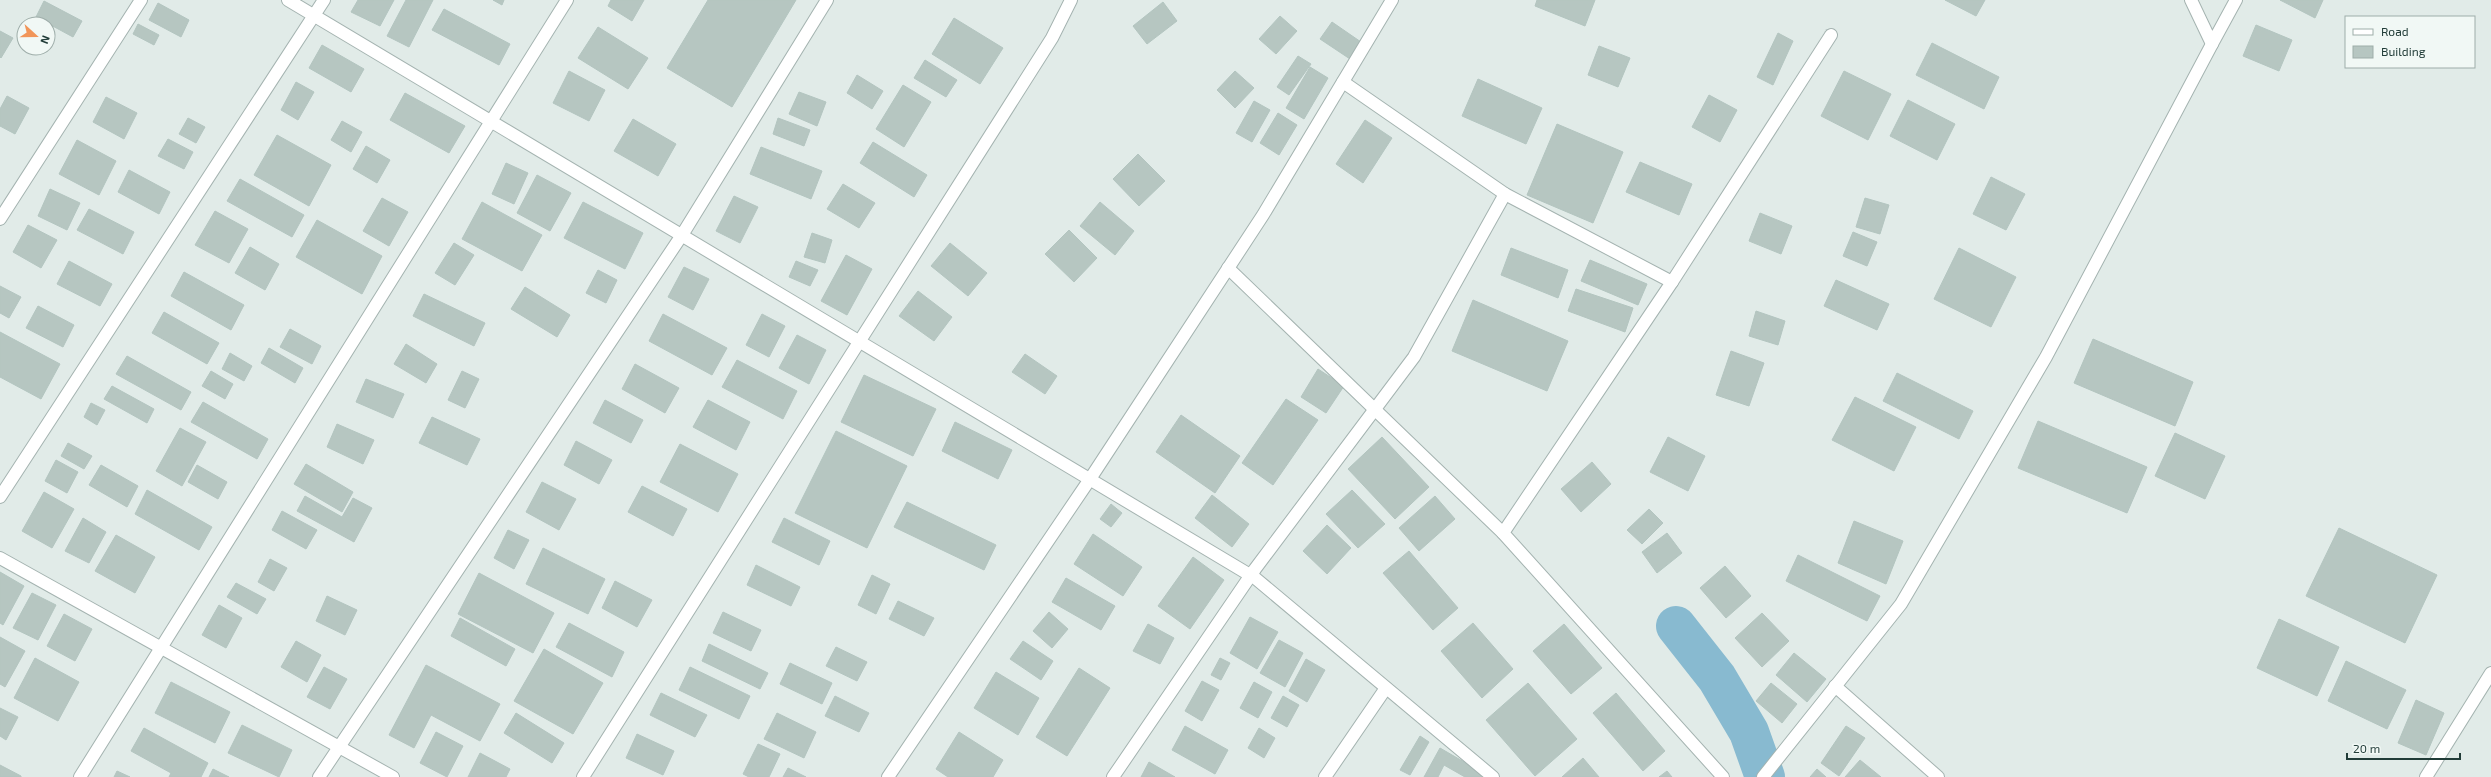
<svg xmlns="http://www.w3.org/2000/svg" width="2491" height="777" font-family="'Exo 2',sans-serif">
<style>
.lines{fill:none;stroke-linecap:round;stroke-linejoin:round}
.canal{stroke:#88bad0;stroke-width:40}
.building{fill:#b6c6c1;stroke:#b3c5c0}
.street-casing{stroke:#a4b3b0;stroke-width:14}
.street{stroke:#fff;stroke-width:12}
</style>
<rect width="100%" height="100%" fill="#e1ebe8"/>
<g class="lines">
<!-- canal -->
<path class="canal" d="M1676 626 1717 678 1749 732 1765 777"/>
</g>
<!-- building -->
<g class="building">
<path d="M358 0H394L380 26 351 12Z"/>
<path d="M406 0H433L409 47 387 36Z"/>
<path d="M493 0H504L502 5Z"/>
<path d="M611 0H644L632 21 608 6Z"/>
<path d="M708 0H796L732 107 667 68Z"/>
<path d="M1537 0H1595L1585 26 1535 6Z"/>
<path d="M1945 0H1985L1976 16Z"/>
<path d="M2280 0H2323L2315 18Z"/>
<path d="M44 1 82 21 73 37 36 17Z"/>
<path d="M1163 2 1177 21 1147 44 1133 26Z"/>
<path d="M158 3 189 20 181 37 149 20Z"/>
<path d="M444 9 510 44 499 65 432 30Z"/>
<path d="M1280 16 1297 31 1276 54 1259 39Z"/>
<path d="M954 18 1003 48 980 84 932 54Z"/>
<path d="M1332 22 1361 42 1350 59 1320 39Z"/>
<path d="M138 24 159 35 154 45 133 34Z"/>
<path d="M2256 25 2292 40 2279 71 2243 56Z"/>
<path d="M598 27 648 58 628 89 578 58Z"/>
<path d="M0 31 13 38 1 58 0 57Z"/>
<path d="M1778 33 1793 41 1773 85 1757 77Z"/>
<path d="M1932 43 1999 77 1984 109 1916 75Z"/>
<path d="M322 45 364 69 351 92 309 68Z"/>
<path d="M1599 46 1630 58 1618 87 1588 75Z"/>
<path d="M1298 56 1311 64 1289 95 1277 87Z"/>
<path d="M925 60 957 80 946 97 914 78Z"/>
<path d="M1310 67 1328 78 1304 119 1286 108Z"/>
<path d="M569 71 605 90 589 121 553 103Z"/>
<path d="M1235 71 1254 88 1235 108 1217 90Z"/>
<path d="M1844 71 1891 94 1868 140 1821 116Z"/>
<path d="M857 75 883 91 872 109 847 93Z"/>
<path d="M1478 79 1542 108 1526 144 1462 116Z"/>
<path d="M296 82 314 92 298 120 281 110Z"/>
<path d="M903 85 931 102 904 147 876 129Z"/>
<path d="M799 92 826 102 817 126 789 114Z"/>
<path d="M405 93 465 126 449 153 390 120Z"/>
<path d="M1709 95 1737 110 1720 142 1692 127Z"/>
<path d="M7 96 29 108 15 134 0 126V109Z"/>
<path d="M106 97 137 113 124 139 93 122Z"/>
<path d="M1908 100 1955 124 1937 160 1890 136Z"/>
<path d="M1254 101 1270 110 1252 142 1236 133Z"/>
<path d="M1278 113 1297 125 1279 155 1260 143Z"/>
<path d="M188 118 205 127 196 143 179 134Z"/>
<path d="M778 118 810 130 804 146 773 134Z"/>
<path d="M633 119 676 144 658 176 614 151Z"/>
<path d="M1365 120 1392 138 1363 183 1336 164Z"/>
<path d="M342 121 362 132 351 152 331 140Z"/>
<path d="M1557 124 1623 152 1593 223 1527 195Z"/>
<path d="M277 135 331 165 309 206 254 175Z"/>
<path d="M168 139 193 152 184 169 158 156Z"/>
<path d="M77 140 116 161 99 195 59 174Z"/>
<path d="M873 142 927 175 914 197 860 163Z"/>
<path d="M366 146 390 160 377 183 353 169Z"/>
<path d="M761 147 822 171 811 199 750 174Z"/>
<path d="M1138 154 1165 181 1139 206 1113 179Z"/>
<path d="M1640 162 1692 184 1679 215 1626 192Z"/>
<path d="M506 163 528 173 514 204 492 194Z"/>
<path d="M129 170 170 192 159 214 118 192Z"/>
<path d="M537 175 571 193 550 231 517 213Z"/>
<path d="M1991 177 2025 194 2006 230 1973 214Z"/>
<path d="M240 179 304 215 292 237 227 201Z"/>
<path d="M843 184 875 203 859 228 827 209Z"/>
<path d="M50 189 80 203 67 230 38 216Z"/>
<path d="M734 196 758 207 740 243 716 231Z"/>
<path d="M382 198 408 212 389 246 363 231Z"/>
<path d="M1865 198 1889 205 1880 234 1856 227Z"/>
<path d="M482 202 542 235 522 271 462 239Z"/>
<path d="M583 202 643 233 625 269 564 238Z"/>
<path d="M1100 202 1134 231 1115 255 1080 226Z"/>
<path d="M89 209 134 232 123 254 77 230Z"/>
<path d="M215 211 248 229 229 263 195 245Z"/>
<path d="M1760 213 1792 226 1781 254 1749 241Z"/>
<path d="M317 220 382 256 362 294 296 257Z"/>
<path d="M28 225 57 240 41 268 13 252Z"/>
<path d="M1069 230 1097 258 1074 282 1045 254Z"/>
<path d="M1853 232 1877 242 1867 266 1843 256Z"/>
<path d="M812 233 832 240 825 263 804 257Z"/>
<path d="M454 243 474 255 455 285 435 273Z"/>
<path d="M950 243 987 273 968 296 931 266Z"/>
<path d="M250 247 279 264 265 290 235 273Z"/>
<path d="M1511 248 1568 270 1558 298 1501 275Z"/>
<path d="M1959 248 2016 277 1991 327 1934 299Z"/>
<path d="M846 255 872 269 847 315 821 301Z"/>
<path d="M1590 260 1647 284 1638 305 1581 281Z"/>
<path d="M69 261 112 284 100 306 57 284Z"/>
<path d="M796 261 818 270 810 286 789 277Z"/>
<path d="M684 267 709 279 693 310 668 297Z"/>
<path d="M598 270 617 280 606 303 586 293Z"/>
<path d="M184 272 244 305 231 330 171 296Z"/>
<path d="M1836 280 1889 304 1877 330 1824 306Z"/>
<path d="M0 286 21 297 9 318 0 313Z"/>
<path d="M525 287 570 315 557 337 511 309Z"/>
<path d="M1576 289 1633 308 1625 332 1568 311Z"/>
<path d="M918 291 952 317 934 341 899 316Z"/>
<path d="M424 294 485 323 474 346 413 316Z"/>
<path d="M1473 300 1568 341 1547 391 1452 351Z"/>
<path d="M38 306 74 325 63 347 26 328Z"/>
<path d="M1756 311 1785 321 1778 345 1749 336Z"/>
<path d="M164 312 219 343 207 364 152 333Z"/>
<path d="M663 314 727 348 712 375 649 341Z"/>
<path d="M762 314 785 326 769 357 746 345Z"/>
<path d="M290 329 321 346 312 364 280 347Z"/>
<path d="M0 332 60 364 41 399 0 377Z"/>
<path d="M797 335 826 350 809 384 779 368Z"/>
<path d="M2093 339 2193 382 2175 426 2074 383Z"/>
<path d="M406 344 437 364 426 383 394 364Z"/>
<path d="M269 348 303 368 295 383 261 363Z"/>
<path d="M1731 351 1764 363 1749 406 1716 395Z"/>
<path d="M230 353 252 366 244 381 222 369Z"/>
<path d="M1025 354 1057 376 1045 394 1012 372Z"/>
<path d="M127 356 191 392 181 410 116 374Z"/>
<path d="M737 360 797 391 783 419 722 387Z"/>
<path d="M635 364 679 388 665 413 622 389Z"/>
<path d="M1318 369 1344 386 1326 413 1301 397Z"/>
<path d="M211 371 233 384 225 399 202 386Z"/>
<path d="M462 371 479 379 465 408 448 400Z"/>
<path d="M1897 373 1973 411 1959 439 1883 401Z"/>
<path d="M864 375 936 409 913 456 841 422Z"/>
<path d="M366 379 404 394 393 418 356 402Z"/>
<path d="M112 386 154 409 147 423 104 399Z"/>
<path d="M1855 397 1916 427 1894 471 1832 440Z"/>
<path d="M1286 399 1318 420 1273 485 1242 463Z"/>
<path d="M605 400 643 420 631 443 593 423Z"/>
<path d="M708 400 750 422 736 450 693 427Z"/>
<path d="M203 402 268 439 257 459 191 422Z"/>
<path d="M91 403 105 410 97 425 84 417Z"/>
<path d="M1181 415 1240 456 1215 493 1156 452Z"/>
<path d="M432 417 480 439 467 465 419 443Z"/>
<path d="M2038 421 2147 467 2127 513 2018 468Z"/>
<path d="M955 422 1012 450 998 479 942 451Z"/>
<path d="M337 424 374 440 363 464 327 447Z"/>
<path d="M180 428 206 442 182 486 156 471Z"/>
<path d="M836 431 907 466 867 548 795 513Z"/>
<path d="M2175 433 2225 456 2205 499 2155 476Z"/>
<path d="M1382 437 1429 487 1395 519 1348 469Z"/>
<path d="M1668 437 1705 456 1688 491 1650 472Z"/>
<path d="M576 441 612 460 599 484 564 465Z"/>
<path d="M68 443 92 456 84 469 61 456Z"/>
<path d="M680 444 738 474 718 512 660 482Z"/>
<path d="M56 460 78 472 67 493 45 481Z"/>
<path d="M1592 462 1611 484 1581 512 1561 489Z"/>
<path d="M306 464 353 492 342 512 294 484Z"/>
<path d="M101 465 138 486 127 507 89 485Z"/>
<path d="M197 465 227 482 218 499 188 482Z"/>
<path d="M542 482 576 499 559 530 526 512Z"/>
<path d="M642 486 687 509 673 536 628 512Z"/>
<path d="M147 490 212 527 199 550 135 514Z"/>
<path d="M1352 490 1385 524 1358 548 1326 514Z"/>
<path d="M44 492 74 509 52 548 22 531Z"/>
<path d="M1212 495 1249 524 1232 547 1195 518Z"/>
<path d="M305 496 342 517 353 498 372 508 354 542 297 511Z"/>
<path d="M1435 496 1455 519 1419 551 1399 528Z"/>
<path d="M907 502 996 545 984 570 894 527Z"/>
<path d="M1111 504 1122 513 1111 527 1100 519Z"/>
<path d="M1649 509 1663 523 1642 544 1627 530Z"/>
<path d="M282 511 317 530 306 549 272 530Z"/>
<path d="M83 518 106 532 89 563 65 551Z"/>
<path d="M784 518 830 541 819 565 772 542Z"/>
<path d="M1854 521 1903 541 1886 584 1838 563Z"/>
<path d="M1327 525 1351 548 1327 574 1303 551Z"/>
<path d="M2339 528 2437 575 2405 643 2306 596Z"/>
<path d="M508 530 529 540 514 569 494 558Z"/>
<path d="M1667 533 1682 553 1657 573 1642 552Z"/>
<path d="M1093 534 1142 567 1123 596 1074 564Z"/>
<path d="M116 535 155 557 135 593 95 571Z"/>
<path d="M543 548 605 579 588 614 526 584Z"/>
<path d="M1409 551 1458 608 1433 630 1383 573Z"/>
<path d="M1798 555 1880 596 1867 621 1786 581Z"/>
<path d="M1193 557 1224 580 1190 629 1158 606Z"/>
<path d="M270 559 287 568 274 591 258 582Z"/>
<path d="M756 565 800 587 791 606 747 585Z"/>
<path d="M1725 566 1751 596 1726 618 1700 588Z"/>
<path d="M0 572 24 586 3 625 0 623Z"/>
<path d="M479 573 554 613 533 653 458 614Z"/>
<path d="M872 575 890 584 876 614 858 605Z"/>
<path d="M1066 578 1115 606 1101 630 1052 602Z"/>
<path d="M615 581 652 600 637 627 602 608Z"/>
<path d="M236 583 266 599 257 614 227 597Z"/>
<path d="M32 593 56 605 38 640 13 628Z"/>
<path d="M327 596 357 610 345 635 316 621Z"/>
<path d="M898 601 934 618 924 636 889 619Z"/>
<path d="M219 605 242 618 226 648 202 635Z"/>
<path d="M723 612 761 630 751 651 713 633Z"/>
<path d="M1049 612 1068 629 1052 648 1033 631Z"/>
<path d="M1762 613 1789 641 1762 667 1735 638Z"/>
<path d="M64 614 92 629 75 661 47 646Z"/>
<path d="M1250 617 1278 632 1257 669 1230 653Z"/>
<path d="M460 618 515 649 506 666 451 636Z"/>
<path d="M2279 619 2339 647 2317 696 2257 668Z"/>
<path d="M569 623 624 652 612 677 556 647Z"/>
<path d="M1473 623 1513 669 1482 698 1441 651Z"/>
<path d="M1148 624 1174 638 1160 664 1133 651Z"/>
<path d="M1564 624 1602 668 1571 694 1533 651Z"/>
<path d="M0 637 25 651 5 687 0 684Z"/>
<path d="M1279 640 1303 653 1285 687 1260 673Z"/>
<path d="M296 641 321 655 307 682 281 667Z"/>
<path d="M1023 641 1053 661 1041 680 1010 659Z"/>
<path d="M709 644 768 673 760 689 702 661Z"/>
<path d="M836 647 867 662 857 681 826 666Z"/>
<path d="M544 649 603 683 573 734 514 701Z"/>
<path d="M1794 653 1826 679 1807 702 1776 675Z"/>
<path d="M35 658 79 682 58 721 14 698Z"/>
<path d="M1220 658 1230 663 1221 680 1211 675Z"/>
<path d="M1306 659 1325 670 1307 702 1289 691Z"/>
<path d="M2346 661 2406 690 2387 729 2328 701Z"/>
<path d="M790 663 832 683 822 704 780 684Z"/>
<path d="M426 665 500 704 480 741 431 715 414 748 389 735Z"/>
<path d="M324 667 347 679 330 709 307 697Z"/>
<path d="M690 667 750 696 739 719 679 690Z"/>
<path d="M1079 668 1110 688 1067 756 1036 737Z"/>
<path d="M996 672 1039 698 1018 735 974 708Z"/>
<path d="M1202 681 1219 690 1202 721 1185 711Z"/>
<path d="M171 682 230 712 215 743 155 713Z"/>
<path d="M1254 682 1272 692 1258 718 1240 708Z"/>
<path d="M1528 683 1577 739 1535 776 1486 720Z"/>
<path d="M1771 683 1797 704 1782 723 1756 701Z"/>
<path d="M661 693 707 715 695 737 650 715Z"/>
<path d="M1616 693 1665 751 1643 771 1593 713Z"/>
<path d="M835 696 869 713 859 732 825 716Z"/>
<path d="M1283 696 1299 705 1287 727 1271 718Z"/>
<path d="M2416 700 2444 713 2426 755 2398 743Z"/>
<path d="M0 708 18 717 6 740 0 736Z"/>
<path d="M516 713 564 743 552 763 504 733Z"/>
<path d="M777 713 816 732 804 758 764 739Z"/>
<path d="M242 725 292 750 279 777 228 753Z"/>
<path d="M1185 726 1228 750 1215 774 1172 750Z"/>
<path d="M1846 726 1865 738 1839 776 1821 763Z"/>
<path d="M144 728 208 763 201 777H169L171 773 131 751Z"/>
<path d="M1259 728 1275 738 1264 758 1248 748Z"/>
<path d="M436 732 463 746 447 777 420 763Z"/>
<path d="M959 732 1003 760 993 777H948L936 769Z"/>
<path d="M637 734 674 751 663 775 626 758Z"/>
<path d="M1420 736 1429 742 1410 775 1400 770Z"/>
<path d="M758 744 780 754 769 777H749L743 774Z"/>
<path d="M1440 748 1490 777H1465L1444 765 1438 777H1424Z"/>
<path d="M480 753 510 769 506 777H468Z"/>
<path d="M1583 758 1599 777H1562Z"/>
<path d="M1860 760 1881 777H1845Z"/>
<path d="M1149 762 1175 777H1141Z"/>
<path d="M0 765 21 776V777H0Z"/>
<path d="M788 768 806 777H783Z"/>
<path d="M213 769 229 777H209Z"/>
<path d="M1817 769 1826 777H1810Z"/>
<path d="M117 771 130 777H114Z"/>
<path d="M1667 771 1672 777H1659Z"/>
</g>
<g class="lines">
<!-- street casing -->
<g class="street-casing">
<g id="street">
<path d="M288 0 1255 578 1493 777"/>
<path d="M2191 0 2212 44 2236 0"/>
<path d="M1343 82 1505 194 1672 282 1503 533 1723 777"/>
<path d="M0 219 141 0"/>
<path d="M1228 268 1503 533"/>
<path d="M1672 282 1831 35"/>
<path d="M0 497 324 0"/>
<path d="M0 558 393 777"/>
<path d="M1835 686 1938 777"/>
<path d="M80 777 567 0"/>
<path d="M319 777 682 235 827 0"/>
<path d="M583 777 1052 38 1071 0"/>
<path d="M888 777 1090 479 1263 215 1392 0"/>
<path d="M1113 777 1255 569 1414 357 1505 194"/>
<path d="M1325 777 1386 688"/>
<path d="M1763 777 1901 604 2046 357 2212 44"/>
<path d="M2426 777 2491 673"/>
</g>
</g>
<!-- street -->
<use href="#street" class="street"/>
</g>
<!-- legend -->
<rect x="2345" y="16" width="130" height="52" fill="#f1f8f5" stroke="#9eada9"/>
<rect x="2353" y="29" width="20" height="6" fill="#ffffff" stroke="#9eada9"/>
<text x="2381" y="36" font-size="12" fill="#213c38">Road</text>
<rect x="2353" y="46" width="20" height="12" fill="#b6c6c1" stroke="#9eada9"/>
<text x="2381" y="56" font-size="12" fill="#213c38">Building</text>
<!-- north arrow -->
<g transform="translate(36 36) rotate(111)"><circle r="19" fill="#f1f8f5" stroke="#9eada9"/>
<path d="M0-3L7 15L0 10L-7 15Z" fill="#f19559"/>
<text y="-6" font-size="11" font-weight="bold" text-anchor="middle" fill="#213c38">N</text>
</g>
<!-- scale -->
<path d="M2347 753v6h113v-6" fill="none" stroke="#213c38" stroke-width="2"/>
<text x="2353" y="753" font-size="12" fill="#213c38" stroke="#f1f8f5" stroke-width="3" paint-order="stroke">20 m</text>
</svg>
